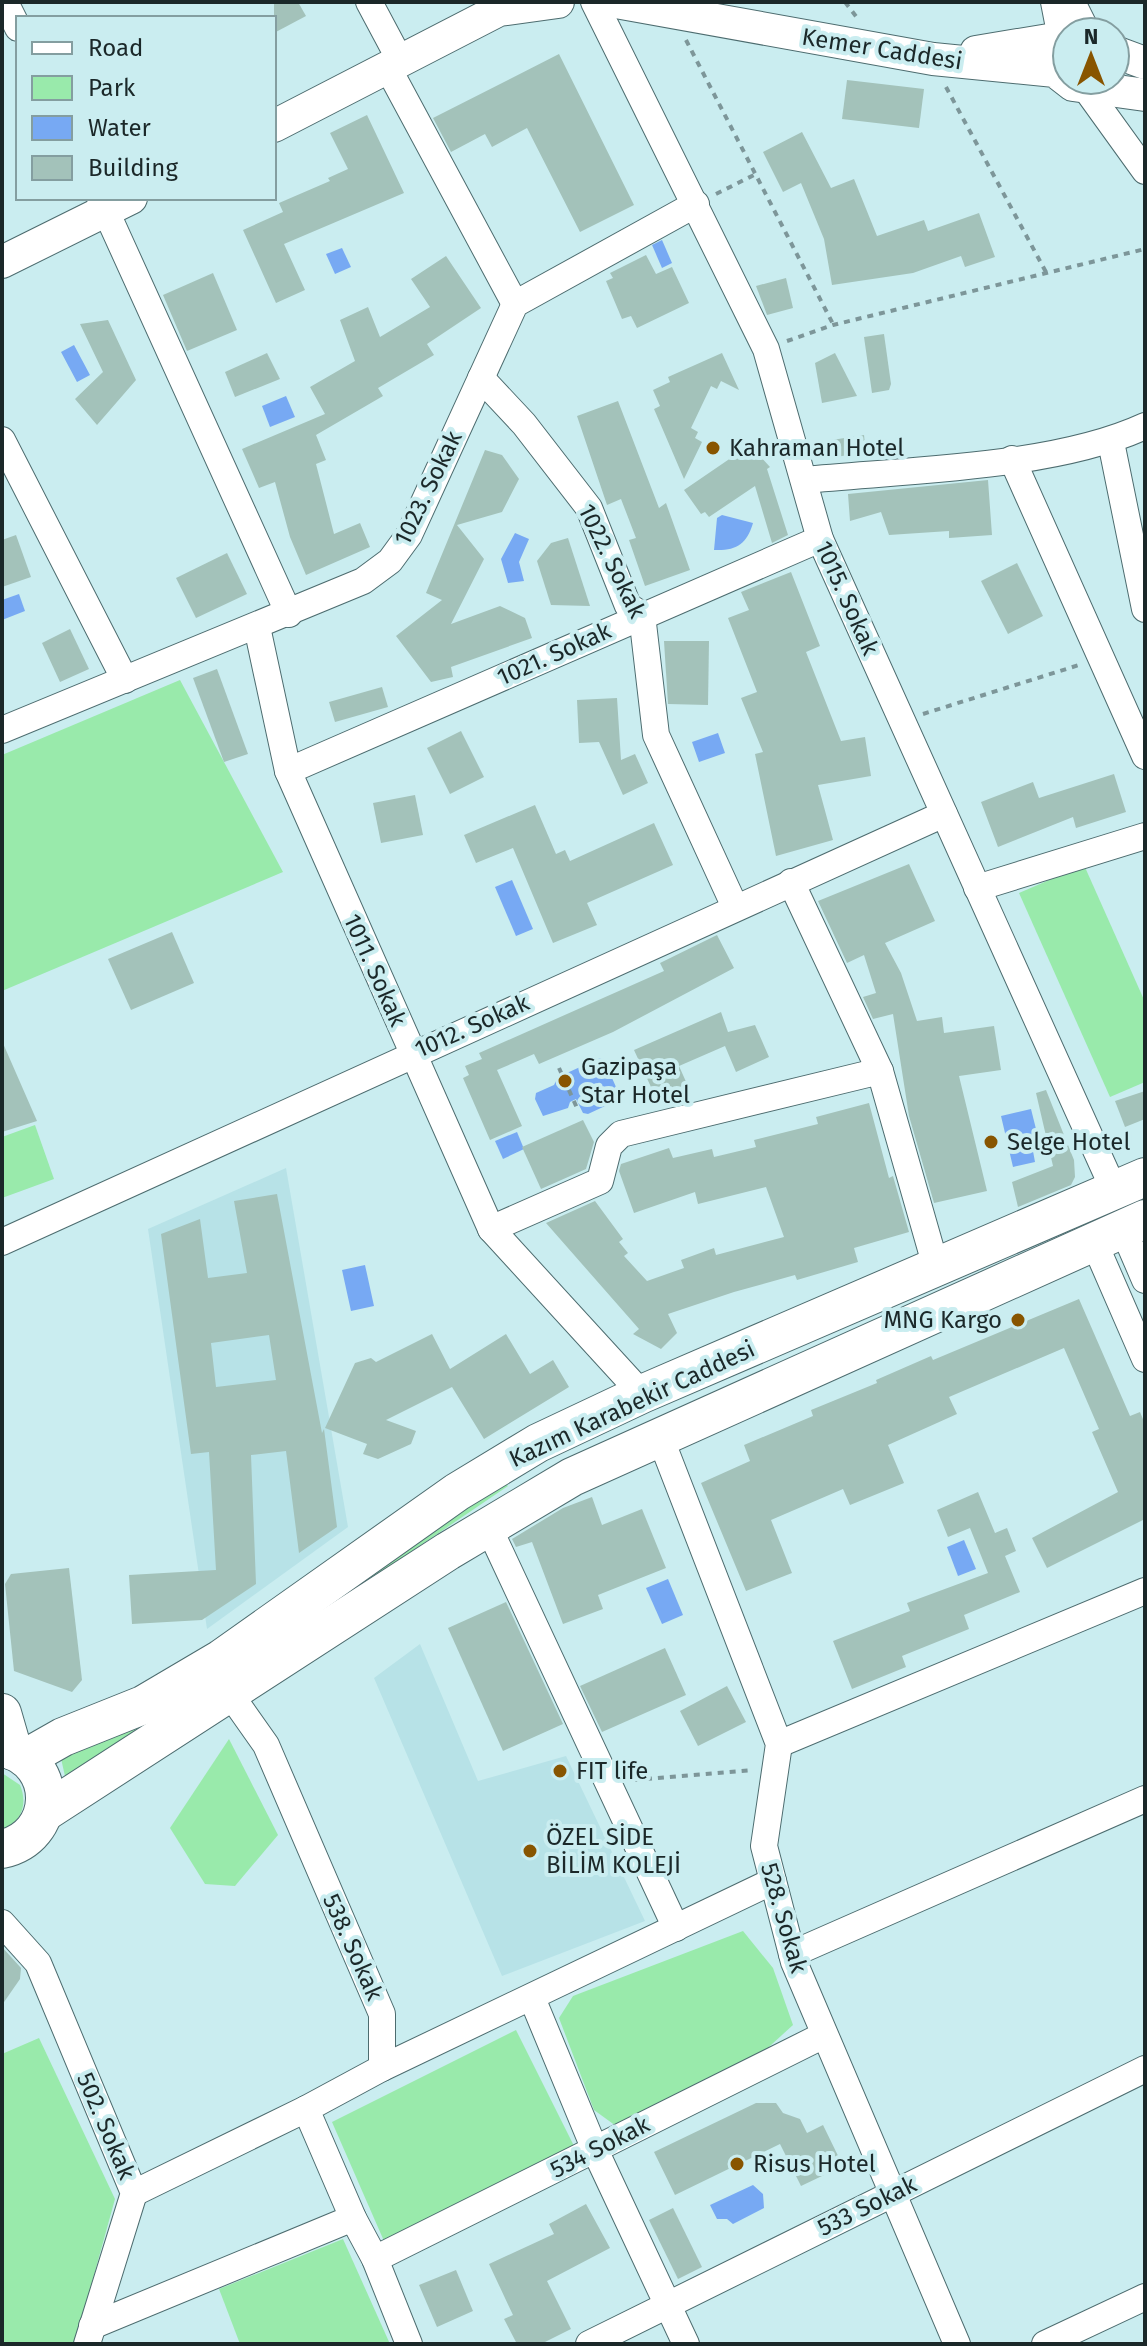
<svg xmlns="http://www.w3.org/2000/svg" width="1147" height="2346" font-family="'Fira Sans',sans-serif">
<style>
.built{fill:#b7e2e7}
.green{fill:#99eaab}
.water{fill:#77a9f3}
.building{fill:#a3c2ba;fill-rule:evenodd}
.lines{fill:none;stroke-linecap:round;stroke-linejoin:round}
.minor-casing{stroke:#4d6c6f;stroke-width:28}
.tertiary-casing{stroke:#4d6c6f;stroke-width:34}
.secondary-casing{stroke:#4d6c6f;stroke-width:40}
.path{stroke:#7d9699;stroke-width:4;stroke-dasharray:6 6;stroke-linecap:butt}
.minor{stroke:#fff;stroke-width:26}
.tertiary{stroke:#fff;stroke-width:32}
.secondary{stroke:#fff;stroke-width:38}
.poi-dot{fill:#850;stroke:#caedf0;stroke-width:3}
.labels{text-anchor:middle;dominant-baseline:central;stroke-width:8;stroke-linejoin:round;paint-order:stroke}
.street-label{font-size:24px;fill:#1b2829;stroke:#caedf0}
.poi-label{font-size:24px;fill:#1b2829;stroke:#caedf0;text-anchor:start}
</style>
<rect width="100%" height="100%" fill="#caedf0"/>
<!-- built -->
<g class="built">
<path d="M286 1168 348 1527 207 1629 148 1229Z"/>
<path d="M420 1644 478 1781 566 1756 645 1921 502 1976 374 1678Z"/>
</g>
<!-- green -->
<g class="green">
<path d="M180 680 283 872 2 991V755Z"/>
<path d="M1084 865 1145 1002V1082L1110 1097 1019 893Z"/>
<path d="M35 1125 54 1179 2 1198V1137Z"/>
<path d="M502 1480 508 1486 67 1785 60 1754Z"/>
<path d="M229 1739 278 1835 235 1886 205 1884 170 1828Z"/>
<path d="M2 1773 20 1785C28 1804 22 1822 2 1829Z"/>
<path d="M743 1931 773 1968 793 2025 749 2065 616 2126 594 2110 559 2018 573 1996Z"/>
<path d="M516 2030 575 2148 384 2241 332 2122Z"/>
<path d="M39 2038 115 2199 75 2344H2V2054Z"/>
<path d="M343 2239 390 2344H240L219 2289Z"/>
</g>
<!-- water -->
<g class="water">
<path d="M662 240 672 263 662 268 652 245Z"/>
<path d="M342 248 351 267 335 274 326 254Z"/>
<path d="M74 345 90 375 77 382 61 352Z"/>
<path d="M286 396 295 417 270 427 262 406Z"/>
<path d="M722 515 753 523C747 544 736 551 714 550L717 518Z"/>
<path d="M515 533 529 539 519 562 524 581 508 583 501 559Z"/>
<path d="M19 594 25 611 2 620V600Z"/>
<path d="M718 733 725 753 699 762 692 742Z"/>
<path d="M512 880 533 929 516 936 495 887Z"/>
<path d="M600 1058 604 1060 620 1096 618 1100 588 1114 583 1113 576 1099 570 1102 568 1108 543 1116 535 1099 536 1093 554 1085 558 1077Z"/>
<path d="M1031 1109 1041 1149 1033 1151 1035 1162 1013 1167 1001 1116Z"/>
<path d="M517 1132 524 1149 503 1159 495 1141Z"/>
<path d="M365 1265 374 1306 351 1311 342 1270Z"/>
<path d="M964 1540 976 1569 958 1576 947 1547Z"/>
<path d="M668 1579 683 1615 662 1624 646 1588Z"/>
<path d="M753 2185 763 2194 764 2208 733 2224 727 2219H717L710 2205Z"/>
</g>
<!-- building -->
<g class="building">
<path d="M274 2H298L306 16 274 33Z"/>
<path d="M559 54 634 205 580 232 527 128 492 147 485 134 451 152 433 118Z"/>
<path d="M847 80 924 89 919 128 842 119Z"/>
<path d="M367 115 404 193 284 244 305 290 276 303 243 230 283 212 279 203 330 181 328 178 348 169 330 133Z"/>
<path d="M802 132 831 188 854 179 877 236 924 220 928 231 979 213 995 257 965 267 961 256 913 273 832 285 824 239 801 183 783 192 763 152Z"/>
<path d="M646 255 656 274 672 267 689 303 637 328 631 316 622 319 606 281 613 278 610 273Z"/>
<path d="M446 256 481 308 427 344 434 355 378 388 383 396 316 435 326 460 316 464 334 534 360 523 370 547 306 575 290 537 275 482 259 488 242 449 325 414 310 387 355 361 340 320 368 307 380 337 430 307 411 279Z"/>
<path d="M213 273 237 330 187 351 163 295Z"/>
<path d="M786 278 793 308 767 315 756 286Z"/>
<path d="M108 320 136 380 97 425 75 399 103 372 80 324Z"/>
<path d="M884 334 891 384 889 390 872 393 864 337Z"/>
<path d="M267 353 280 379 235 397 225 372Z"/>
<path d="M722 353 739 390 721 381 717 389 711 386 691 428 698 432 695 438 702 442 684 479 654 409 660 406 653 390 670 382 668 377Z"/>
<path d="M835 353 857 396 822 403 815 363Z"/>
<path d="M618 401 659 508 666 503 690 570 645 586 629 540 636 538 621 499 607 505 577 416Z"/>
<path d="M864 435 866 453 834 457 832 440Z"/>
<path d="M742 436 770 467 767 469 788 535 772 543 755 486 709 517 705 512 701 514 684 490 744 449Z"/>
<path d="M485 450 502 455 519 479 502 512 457 525 484 559 451 624 500 606 525 618 532 638 451 667 453 677 431 682 396 636 442 600 426 593Z"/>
<path d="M988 480 992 535 949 538V531L889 535 881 512 850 521 848 494Z"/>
<path d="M16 535 31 577 2 587V540Z"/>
<path d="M568 538 590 606 551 605 537 561 551 543Z"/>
<path d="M227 553 247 594 196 618 176 578Z"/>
<path d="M1017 563 1043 616 1008 634 981 581Z"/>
<path d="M791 572 820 646 806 652 841 741 865 737 871 776 818 785 833 840 776 856 755 754 763 752 741 698 757 692 728 618 749 610 741 592Z"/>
<path d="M70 629 89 669 60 682 42 643Z"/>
<path d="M664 641H709L708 705 668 704Z"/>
<path d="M217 669 248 754 224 762 193 678Z"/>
<path d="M382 687 388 707 335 722 329 702Z"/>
<path d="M617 698 621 760 635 754 648 783 623 795 599 742 579 743 577 700Z"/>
<path d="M461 731 484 777 450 794 427 748Z"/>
<path d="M1114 774 1126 812 1076 828 1073 817 998 847 981 802 1033 782 1039 798Z"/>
<path d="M415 795 423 835 381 843 373 803Z"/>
<path d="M535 805 556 854 565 850 570 861 654 823 673 865 587 903 597 925 553 943 513 848 476 863 464 835Z"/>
<path d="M909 864 935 921 885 943 901 973 917 1021 942 1017 944 1033 994 1026 1001 1070 959 1076 987 1191 934 1203 909 1116 893 1014 873 1019 863 997 876 993 864 955 847 963 818 901Z"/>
<path d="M172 932 194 983 131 1010 108 959Z"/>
<path d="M717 935 734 968 613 1032 539 1064 534 1054 497 1070 522 1126 490 1140 463 1078 469 1075 465 1066 482 1059 479 1053 664 971 660 963Z"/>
<path d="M721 1012 728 1032 755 1025 769 1057 736 1072 725 1046 679 1066 687 1084 656 1098 634 1050Z"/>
<path d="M2 1041 37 1121 2 1132Z"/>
<path d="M1046 1090 1074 1160 1075 1177 1071 1185 1018 1207 1012 1182 1053 1166 1036 1093Z"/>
<path d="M1145 1091V1119L1125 1127 1115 1101Z"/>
<path d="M869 1103 889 1178 893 1176 909 1232 854 1248 858 1262 797 1280 795 1275 734 1292 668 1314 677 1333 661 1349 633 1334 639 1329 546 1223 595 1201 623 1239 619 1242 628 1253 624 1256 647 1281 684 1268 681 1260 714 1248 716 1255 784 1237 766 1187 698 1204 695 1192 634 1213 619 1171 621 1164 669 1148 673 1158 712 1149 714 1157 756 1147 754 1140 818 1124 816 1117Z"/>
<path d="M583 1120 594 1142 586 1169 541 1189 522 1147Z"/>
<path d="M277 1194 322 1433 324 1429 337 1527 299 1553 286 1451 251 1455 256 1584 202 1620 132 1624 129 1575 216 1570 209 1452 191 1454 161 1234 200 1219 208 1278 247 1273 234 1201ZM269 1335 276 1380 216 1387 211 1343Z"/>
<path d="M1079 1299 1130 1416 1140 1412 1145 1424V1519L1047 1568 1032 1538 1118 1492 1092 1432 1099 1429 1064 1348 949 1397 957 1414 888 1445 904 1483 850 1505 843 1489 771 1520 792 1573 746 1591 701 1483 750 1461 744 1445 813 1416 811 1410 877 1383 876 1380 931 1356 933 1360Z"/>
<path d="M432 1334 450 1369 506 1334 530 1374 553 1360 569 1387 484 1439 452 1387 386 1420 416 1431 411 1444 378 1459 363 1454 367 1444 325 1428 355 1363 371 1358 376 1362Z"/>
<path d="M978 1492 995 1533 1007 1528 1016 1551 1005 1556 1020 1592 964 1615 969 1629 902 1656 906 1667 852 1689 833 1641 910 1611 907 1603 988 1573 970 1528 948 1537 937 1510Z"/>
<path d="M592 1497 602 1525 642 1509 666 1568 598 1595 603 1609 563 1624 532 1542 516 1547 512 1539 563 1508Z"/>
<path d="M69 1568 82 1680 72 1692 14 1671 5 1584 11 1574Z"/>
<path d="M506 1602 563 1724 503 1751 448 1628Z"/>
<path d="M665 1648 686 1695 602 1732 580 1686Z"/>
<path d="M727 1686 746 1722 698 1746 680 1711Z"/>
<path d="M2 1947 21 1968 20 1979 2 2005Z"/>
<path d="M756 2103H776L783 2113 800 2119 807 2133 823 2125 843 2166 801 2186 780 2144 675 2195 654 2152Z"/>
<path d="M586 2204 610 2248 547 2281 571 2329 541 2344H517L504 2319 513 2315 489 2264 554 2234 549 2224Z"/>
<path d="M673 2208 702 2267 678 2279 649 2220Z"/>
<path d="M456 2270 473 2311 437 2327 419 2285Z"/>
</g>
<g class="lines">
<!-- minor casing -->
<g class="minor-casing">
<g id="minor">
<path d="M5 2 18 28"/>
<path d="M369 2 401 62"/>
<path d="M594 2 766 349 820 539 1114 1190"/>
<path d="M1054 2 1061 38"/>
<path d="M1072 2 1087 32"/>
<path d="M388 68 515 304"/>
<path d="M1083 85 1145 171"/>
<path d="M100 198 289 614"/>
<path d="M481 378 524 424 589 508 628 606 642 615 656 735 735 907"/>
<path d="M2 440 125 680"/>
<path d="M1111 442 1145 609"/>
<path d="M1012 459 1145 756"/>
<path d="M804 480C906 470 1054 468 1145 426"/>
<path d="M257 627 288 771 491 1229 642 1394"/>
<path d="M2 730 363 581 390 561 409 535 515 304 696 204"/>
<path d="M288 771 820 539"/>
<path d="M791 882 880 1071 936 1267"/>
<path d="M977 888 1145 836"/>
<path d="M491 1229 600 1181 609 1146 621 1134 880 1071"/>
<path d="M1123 1229 1145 1280"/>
<path d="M2 1242 944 814"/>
<path d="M1094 1242 1145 1359"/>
<path d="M660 1437 779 1744 764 1846 794 1962 957 2344"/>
<path d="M488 1526 676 1928"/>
<path d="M230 1694 266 1745 382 2014V2068L306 2109 353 2218 375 2259 409 2344"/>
<path d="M779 1744 1145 1591"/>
<path d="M2 1923 38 1963 134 2193 87 2344"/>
<path d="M792 1954 1145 1799"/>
<path d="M532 1998 595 2150 686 2344"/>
<path d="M382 2068 773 1881"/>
<path d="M134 2193 306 2109"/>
<path d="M375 2259 824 2035"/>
<path d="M92 2326 353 2218"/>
<path d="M589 2344 1145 2069"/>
<path d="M1045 2344 1145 2297"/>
</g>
</g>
<!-- tertiary casing -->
<g class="tertiary-casing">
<g id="tertiary">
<path d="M616 2 933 59 1055 71 1073 85 1145 95"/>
<path d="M976 52 1061 38"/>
<path d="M1115 52 1145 63"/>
<path d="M274 126 499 10 558 2"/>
<path d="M2 262 131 198"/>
</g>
</g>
<!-- secondary casing -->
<g class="secondary-casing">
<g id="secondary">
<path d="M2 1713 13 1751"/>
<path d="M26 1758 63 1737 143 1705 221 1659 457 1492 538 1443 642 1394 1145 1177"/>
<path d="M45 1812 448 1551 572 1477 1145 1219"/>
<path d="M2 1849C58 1837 60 1762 4 1748"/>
</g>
</g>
<!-- path -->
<g class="path">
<path d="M845 2 858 19"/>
<path d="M686 40 833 324"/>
<path d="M946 87 1047 274"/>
<path d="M716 194 754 175"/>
<path d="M787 341 833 325 1145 249"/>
<path d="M923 714 1079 665"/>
<path d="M559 1068 577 1108"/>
<path d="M634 1780 753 1770"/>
</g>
<!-- minor -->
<use href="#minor" class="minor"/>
<!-- tertiary -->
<use href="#tertiary" class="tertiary"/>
<!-- secondary -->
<use href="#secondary" class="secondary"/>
</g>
<!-- markers -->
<g class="poi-dot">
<circle cx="713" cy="448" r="8"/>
<circle cx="565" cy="1081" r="8"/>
<circle cx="991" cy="1142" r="8"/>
<circle cx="1018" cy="1320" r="8"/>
<circle cx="560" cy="1771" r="8"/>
<circle cx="530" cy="1851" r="8"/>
<circle cx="737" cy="2164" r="8"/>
</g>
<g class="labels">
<!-- street labels -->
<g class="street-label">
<text transform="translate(882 49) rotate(9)">Kemer Caddesi</text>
<text transform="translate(428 488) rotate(-64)">1023. Sokak</text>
<text transform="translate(612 561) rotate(64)">1022. Sokak</text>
<text transform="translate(847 598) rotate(66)">1015. Sokak</text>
<text transform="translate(554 654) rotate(-24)">1021. Sokak</text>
<text transform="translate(375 970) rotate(66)">1011. Sokak</text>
<text transform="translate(472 1026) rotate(-24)">1012. Sokak</text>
<text transform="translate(632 1404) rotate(-25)">Kazım Karabekir Caddesi</text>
<text transform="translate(784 1918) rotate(74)">528. Sokak</text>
<text transform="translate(353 1947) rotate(66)">538. Sokak</text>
<text transform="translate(106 2126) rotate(67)">502. Sokak</text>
<text transform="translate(600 2147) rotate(-27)">534 Sokak</text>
<text transform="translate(867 2206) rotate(-26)">533 Sokak</text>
</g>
<!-- poi labels -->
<g class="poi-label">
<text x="729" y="448">Kahraman Hotel</text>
<text x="581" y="1067">Gazipaşa<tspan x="581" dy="28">Star Hotel</tspan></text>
<text x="1007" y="1142">Selge Hotel</text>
<text x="1002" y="1320" text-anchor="end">MNG Kargo</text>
<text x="576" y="1771">FIT life</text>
<text x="546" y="1837">ÖZEL SİDE<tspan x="546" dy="28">BİLİM KOLEJİ</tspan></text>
<text x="753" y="2164">Risus Hotel</text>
</g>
</g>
<!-- border -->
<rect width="1147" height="2346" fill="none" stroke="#1b2829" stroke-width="8"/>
<!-- legend -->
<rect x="16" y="16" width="260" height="184" fill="#caedf0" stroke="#849ea0" stroke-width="2"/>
<rect x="32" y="42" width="40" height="12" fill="#ffffff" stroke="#849ea0" stroke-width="2"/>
<text x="88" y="56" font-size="24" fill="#1b2829">Road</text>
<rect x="32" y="76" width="40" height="24" fill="#99eaab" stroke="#849ea0" stroke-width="2"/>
<text x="88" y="96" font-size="24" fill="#1b2829">Park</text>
<rect x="32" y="116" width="40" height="24" fill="#77a9f3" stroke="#849ea0" stroke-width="2"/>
<text x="88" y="136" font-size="24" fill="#1b2829">Water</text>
<rect x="32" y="156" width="40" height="24" fill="#a3c2ba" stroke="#849ea0" stroke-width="2"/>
<text x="88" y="176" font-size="24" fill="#1b2829">Building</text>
<!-- north arrow -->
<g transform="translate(1091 56)"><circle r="38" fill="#caedf0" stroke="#849ea0" stroke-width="2"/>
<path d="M0-6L14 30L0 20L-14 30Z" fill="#885500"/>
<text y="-12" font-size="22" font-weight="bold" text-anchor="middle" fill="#1b2829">N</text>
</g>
</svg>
